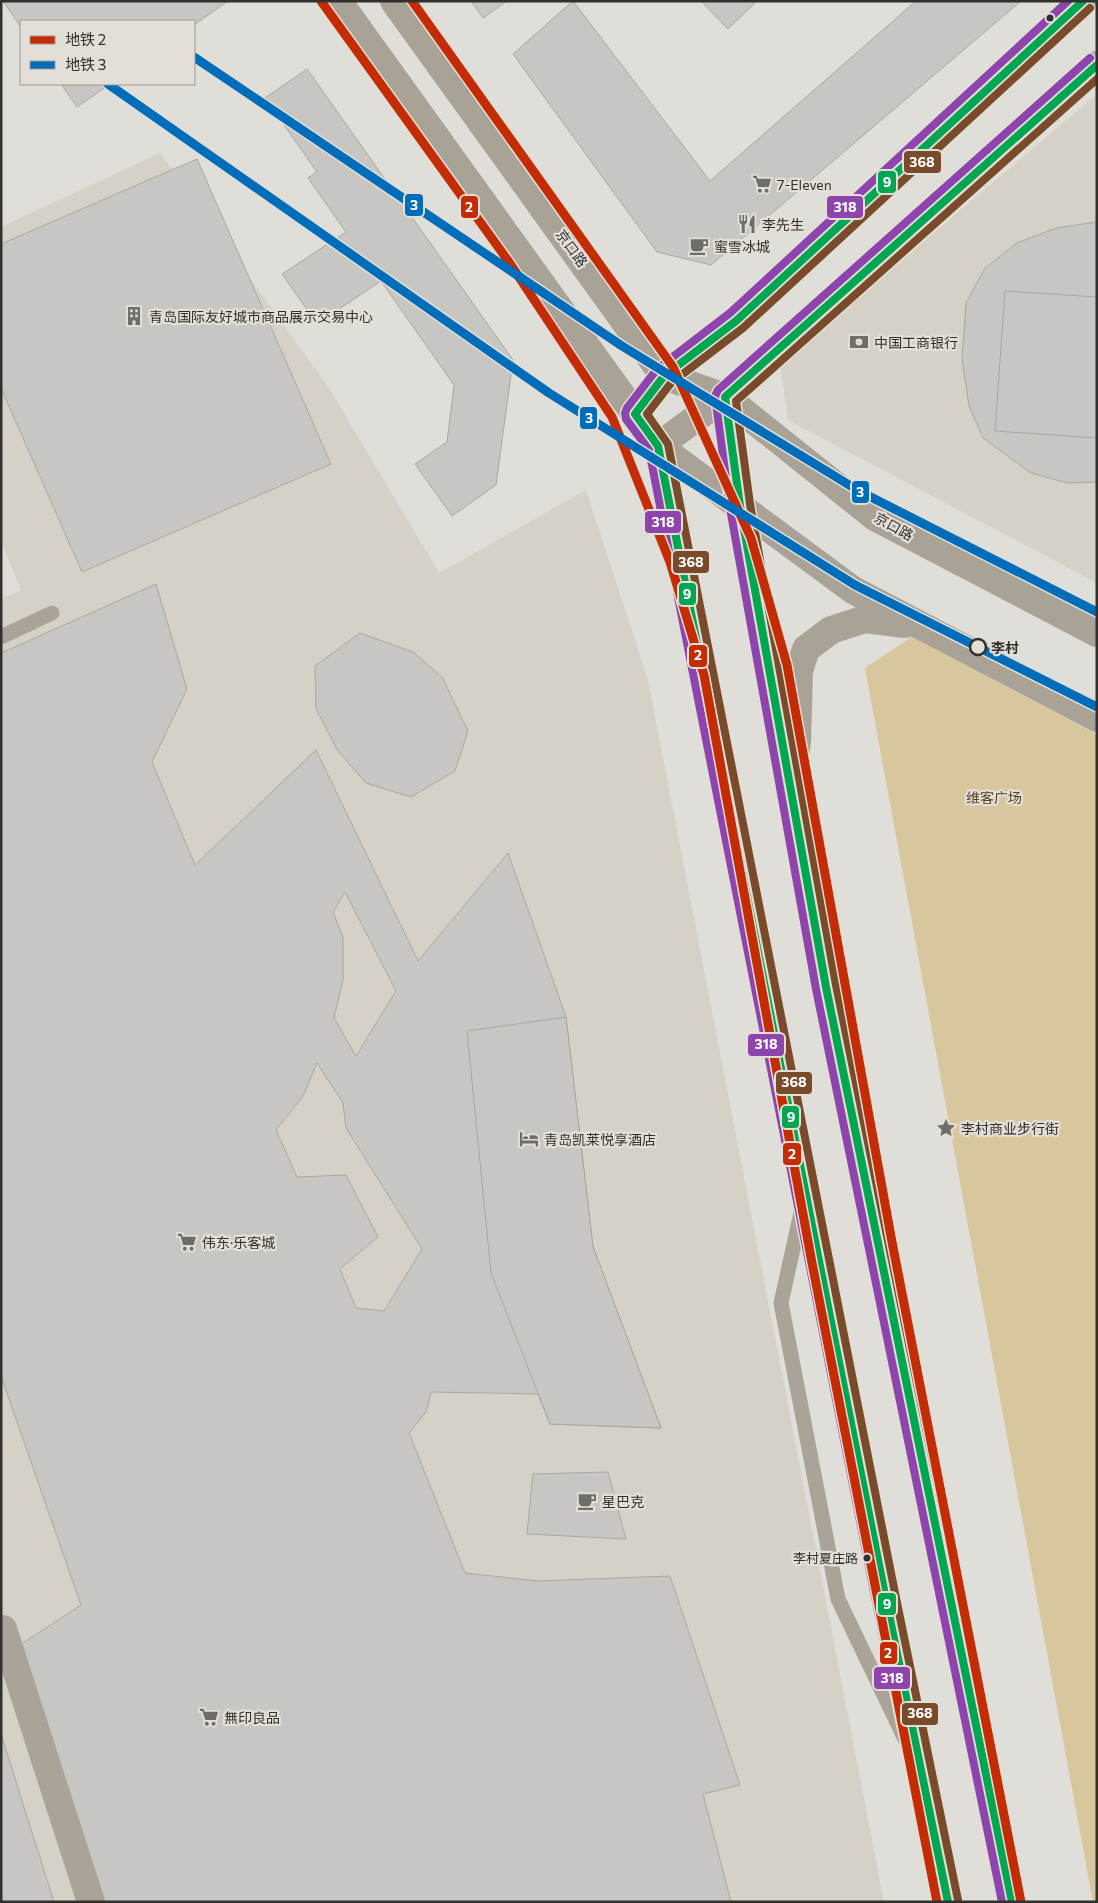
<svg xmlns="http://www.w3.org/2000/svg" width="1098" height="1903" font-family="Commissioner,'Noto Sans SC',sans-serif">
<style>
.built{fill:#d6d1c7}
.green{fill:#d8c69c}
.building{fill:#c8c6c2;stroke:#a8a7a3;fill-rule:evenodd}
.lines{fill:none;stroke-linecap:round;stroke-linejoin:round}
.lane{stroke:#a9a398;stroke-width:15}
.street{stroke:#a9a398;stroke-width:28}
.secondary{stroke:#a8a297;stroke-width:28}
.bus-1-casing{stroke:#e3dfd6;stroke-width:11}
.bus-2-casing{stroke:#e3dfd6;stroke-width:11}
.bus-3-casing{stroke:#e3dfd6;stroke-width:11}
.bus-1{stroke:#00a651;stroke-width:8}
.bus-2{stroke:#7a4b2a;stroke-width:8}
.bus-3{stroke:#8e44ad;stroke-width:8}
.metro-1-casing{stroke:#e3dfd6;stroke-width:12}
.metro-2-casing{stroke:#e3dfd6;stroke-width:12}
.metro-1{stroke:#c42c05;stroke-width:9}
.metro-2{stroke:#006dbb;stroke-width:9}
.bus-dot{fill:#32302d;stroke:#e3dfd6;stroke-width:2}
.stop-dot{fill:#e3dfd6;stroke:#32302d;stroke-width:2.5}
.labels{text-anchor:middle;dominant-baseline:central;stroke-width:4.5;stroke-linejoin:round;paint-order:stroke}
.bus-label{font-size:13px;fill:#32302d;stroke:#e3dfd6;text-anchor:end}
.poi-label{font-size:14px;fill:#32302d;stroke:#e3dfd6;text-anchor:start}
.street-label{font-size:14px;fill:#32302d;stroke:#e3dfd6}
.stop-label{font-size:14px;font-weight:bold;fill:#32302d;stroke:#e3dfd6;text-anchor:start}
.park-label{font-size:14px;fill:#53431f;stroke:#e3dfd6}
.line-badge{stroke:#e3dfd6;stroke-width:2}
.badge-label{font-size:14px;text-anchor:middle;font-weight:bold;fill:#fff}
</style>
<rect width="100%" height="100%" fill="#e0ded9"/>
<!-- built -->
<g class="built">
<path d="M1097 94V583L788 420 780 364Z"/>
<path d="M160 153 329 388 439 573 586 490 648 680 884 1902H1V599L21 590 1 541V227Z"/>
</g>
<!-- green -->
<path class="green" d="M913 636 1097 735V1902H1093L865 668Z"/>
<!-- building -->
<g class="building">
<path d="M3 1H228L194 25V21H21V27Z"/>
<path d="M471 1H507L483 18Z"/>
<path d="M573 1 710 181 916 1H1021L711 265 657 252 513 54Z"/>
<path d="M701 1H757L728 29Z"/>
<path d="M307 69 513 360 496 485 452 516 415 464 447 442 454 385 381 281 317 324 282 274 346 232 308 178 317 172 265 98Z"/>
<path d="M61 84H110L77 107Z"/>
<path d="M197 159 331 464 82 572 1 388V244Z"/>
<path d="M1097 222V482L1067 483 1031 473 983 438 969 406 962 359 966 303 985 268 1017 243 1056 228Z"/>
<path d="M1005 291 1097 297V438L995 431Z"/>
<path d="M156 584 187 689 152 762 195 865 316 750 418 961 508 853 566 1017 593 1247 661 1428 550 1424 538 1394 431 1392 426 1412 409 1433 465 1573 538 1581 670 1576 740 1785 703 1794 731 1902H103L20 1645 81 1605 1 1376V653ZM345 892 396 991 356 1056 334 1018 343 980V937L333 912ZM317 1063 343 1103 346 1128 422 1249 384 1311 356 1308 340 1269 378 1237 346 1175 297 1177 276 1130 303 1096Z"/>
<path d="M360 633 413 652 442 677 468 731 455 771 411 797 366 783 338 751 316 709 315 666Z"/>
<path d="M566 1017 593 1247 661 1428 550 1424 491 1273 467 1031Z"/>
<path d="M608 1472 626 1539 527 1534 533 1474Z"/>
<path d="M1 1734 54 1902H1Z"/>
</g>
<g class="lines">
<!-- lane -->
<g class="lane">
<path d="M1 637 52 613"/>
<path d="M802 1208 781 1303 838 1599 905 1739"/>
</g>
<!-- street -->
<path class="street" d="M3 1629 91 1902"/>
<!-- secondary -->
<g class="secondary">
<path d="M338 1 658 446 884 1590 948 1902"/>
<path d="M394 1 664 376 725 397 875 517 1097 633"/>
<path d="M725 397 740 506 826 987 1012 1902"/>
<path d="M635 414 664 376 736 321 1083 1"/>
<path d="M658 446 725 397 1097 65"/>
<path d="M658 446 853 590 1097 718"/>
<path d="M795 754 797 742 799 671 806 649 831 630 865 619 905 624"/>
</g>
<!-- bus-1 casing -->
<g class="bus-1-casing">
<g id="bus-1">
<path d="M948 1902 884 1590 658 446 635 414 664 376 736 321 1083 1"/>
<path d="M1012 1902 826 987 740 506 725 397 1097 65"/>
</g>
</g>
<!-- bus-2 casing -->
<g class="bus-2-casing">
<g id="bus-2">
<path d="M958 1900 894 1588 668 444 647 414 671 383 743 328 1090 8"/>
<path d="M1022 1900 836 985 750 504 736 401 1097 79"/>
</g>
</g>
<!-- bus-3 casing -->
<g class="bus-3-casing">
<g id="bus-3">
<path d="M938 1902 874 1592 649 450 626 419 625 413 627 408 657 369 730 313 1068 1"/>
<path d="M1002 1902 816 989 730 508 715 396 718 390 1090 58"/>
</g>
</g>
<!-- bus-1 -->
<use href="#bus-1" class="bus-1"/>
<!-- bus-2 -->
<use href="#bus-2" class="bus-2"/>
<!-- bus-3 -->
<use href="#bus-3" class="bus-3"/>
<!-- metro-1 casing -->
<g class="metro-1-casing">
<g id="metro-1">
<path d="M321 1 509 262 612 417 670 562 704 675 812 1263 937 1902"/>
<path d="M412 1 673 367 751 538 787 665 892 1242 1021 1902"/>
</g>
</g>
<!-- metro-2 casing -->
<g class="metro-2-casing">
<g id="metro-2">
<path d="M194 57 622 346 859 491 1097 612"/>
<path d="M108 84 549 393 855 585 1097 707"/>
</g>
</g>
<!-- metro-1 -->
<use href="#metro-1" class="metro-1"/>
<!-- metro-2 -->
<use href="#metro-2" class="metro-2"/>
</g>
<!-- icons -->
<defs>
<g id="supermarket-bare" transform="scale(1.5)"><path d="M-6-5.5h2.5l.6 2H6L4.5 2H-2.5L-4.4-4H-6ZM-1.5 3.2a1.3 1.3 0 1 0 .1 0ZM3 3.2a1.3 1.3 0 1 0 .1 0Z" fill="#6f6d69" stroke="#e3dfd6" stroke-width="2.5" paint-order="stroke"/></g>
<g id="restaurant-bare" transform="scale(1.5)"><path d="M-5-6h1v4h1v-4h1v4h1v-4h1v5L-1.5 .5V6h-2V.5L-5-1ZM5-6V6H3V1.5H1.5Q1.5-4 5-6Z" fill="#6f6d69" stroke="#e3dfd6" stroke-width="2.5" paint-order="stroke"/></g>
<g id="cafe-bare" transform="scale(1.5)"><path d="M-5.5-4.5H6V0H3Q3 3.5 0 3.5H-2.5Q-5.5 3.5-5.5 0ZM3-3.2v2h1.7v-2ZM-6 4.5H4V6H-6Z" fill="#6f6d69" stroke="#e3dfd6" stroke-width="2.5" paint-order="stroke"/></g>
<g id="building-bare" transform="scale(1.5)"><path d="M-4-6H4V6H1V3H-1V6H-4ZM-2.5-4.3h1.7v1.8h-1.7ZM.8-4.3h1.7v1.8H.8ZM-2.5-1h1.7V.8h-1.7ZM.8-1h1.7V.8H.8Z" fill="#6f6d69" stroke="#e3dfd6" stroke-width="2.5" paint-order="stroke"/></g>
<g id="bank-bare" transform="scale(1.5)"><path d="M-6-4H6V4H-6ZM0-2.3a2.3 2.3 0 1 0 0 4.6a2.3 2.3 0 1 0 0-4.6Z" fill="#6f6d69" stroke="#e3dfd6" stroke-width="2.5" paint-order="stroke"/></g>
<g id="sight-bare" transform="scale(1.5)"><path d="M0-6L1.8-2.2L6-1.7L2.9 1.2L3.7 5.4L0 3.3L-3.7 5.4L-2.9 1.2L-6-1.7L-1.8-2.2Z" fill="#6f6d69" stroke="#e3dfd6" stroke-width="2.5" paint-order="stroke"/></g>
<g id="hotel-bare" transform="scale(1.5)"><path d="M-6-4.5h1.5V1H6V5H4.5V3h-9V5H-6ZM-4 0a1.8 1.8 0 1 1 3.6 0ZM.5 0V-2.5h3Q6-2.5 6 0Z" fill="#6f6d69" stroke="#e3dfd6" stroke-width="2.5" paint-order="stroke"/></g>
</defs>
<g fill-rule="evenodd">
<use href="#supermarket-bare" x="762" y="184"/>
<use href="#restaurant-bare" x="747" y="224"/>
<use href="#cafe-bare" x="699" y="246"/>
<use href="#building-bare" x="134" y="316"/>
<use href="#bank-bare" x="859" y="342"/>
<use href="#sight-bare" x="946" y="1128"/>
<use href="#hotel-bare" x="529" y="1139"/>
<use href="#supermarket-bare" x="187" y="1242"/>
<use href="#cafe-bare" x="587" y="1501"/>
<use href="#supermarket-bare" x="209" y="1717"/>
</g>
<!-- markers -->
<g class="bus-dot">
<circle cx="1050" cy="18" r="4.5"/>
<circle cx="867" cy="1558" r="4.5"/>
</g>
<circle class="stop-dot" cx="978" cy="647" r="8"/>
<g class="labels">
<!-- bus labels -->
<g class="bus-label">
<text x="858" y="1558">李村夏庄路</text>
</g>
<!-- poi labels -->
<g class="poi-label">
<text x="777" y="184">7-Eleven</text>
<text x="762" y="224">李先生</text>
<text x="714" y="246">蜜雪冰城</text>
<text x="149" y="316">青岛国际友好城市商品展示交易中心</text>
<text x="874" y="342">中国工商银行</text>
<text x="961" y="1128">李村商业步行街</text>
<text x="544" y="1139">青岛凯莱悦享酒店</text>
<text x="202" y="1242">伟东·乐客城</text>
<text x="602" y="1501">星巴克</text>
<text x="224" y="1717">無印良品</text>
</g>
<!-- street labels -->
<g class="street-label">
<text transform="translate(572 248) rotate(54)">京口路</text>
<text transform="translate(894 526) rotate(29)">京口路</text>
</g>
<!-- stop labels -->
<g class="stop-label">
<text x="991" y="647">李村</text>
</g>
<!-- park labels -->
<g class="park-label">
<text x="994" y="797">维客广场</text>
</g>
</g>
<g class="line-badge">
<rect x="903" y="150" width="39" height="24" rx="5" fill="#7a4b2a"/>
<rect x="877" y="170" width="20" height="24" rx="5" fill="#00a651"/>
<rect x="404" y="193" width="20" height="24" rx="5" fill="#006dbb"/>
<rect x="460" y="195" width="19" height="24" rx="5" fill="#c42c05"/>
<rect x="826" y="195" width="38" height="24" rx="5" fill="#8e44ad"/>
<rect x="579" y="406" width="19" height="24" rx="5" fill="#006dbb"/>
<rect x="851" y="480" width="19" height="24" rx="5" fill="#006dbb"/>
<rect x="644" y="510" width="38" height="24" rx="5" fill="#8e44ad"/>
<rect x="672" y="550" width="38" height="24" rx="5" fill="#7a4b2a"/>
<rect x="678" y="582" width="19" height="24" rx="5" fill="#00a651"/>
<rect x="688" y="644" width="20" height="24" rx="5" fill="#c42c05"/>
<rect x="747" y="1033" width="38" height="24" rx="5" fill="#8e44ad"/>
<rect x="775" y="1071" width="38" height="24" rx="5" fill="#7a4b2a"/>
<rect x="781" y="1105" width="19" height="24" rx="5" fill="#00a651"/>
<rect x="782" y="1142" width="20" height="24" rx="5" fill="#c42c05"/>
<rect x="877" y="1592" width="20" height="24" rx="5" fill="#00a651"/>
<rect x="879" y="1641" width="19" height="24" rx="5" fill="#c42c05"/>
<rect x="873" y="1666" width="38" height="24" rx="5" fill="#8e44ad"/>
<rect x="901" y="1702" width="38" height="24" rx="5" fill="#7a4b2a"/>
</g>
<g class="badge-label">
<text x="922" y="167">368</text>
<text x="887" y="187">9</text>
<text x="414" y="210">3</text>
<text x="469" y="212">2</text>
<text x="845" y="212">318</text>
<text x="589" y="423">3</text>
<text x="860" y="497">3</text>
<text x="663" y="527">318</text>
<text x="691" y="567">368</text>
<text x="687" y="599">9</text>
<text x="698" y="660">2</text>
<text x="766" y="1049">318</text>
<text x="794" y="1087">368</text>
<text x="791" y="1122">9</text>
<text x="792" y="1159">2</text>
<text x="887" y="1609">9</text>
<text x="888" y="1658">2</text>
<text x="892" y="1683">318</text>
<text x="920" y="1718">368</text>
</g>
<!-- border -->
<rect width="1098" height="1903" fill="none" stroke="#32302d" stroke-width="5"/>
<!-- legend -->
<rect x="20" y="20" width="175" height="65" fill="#e3dfd6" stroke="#9c9992"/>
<rect x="30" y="36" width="25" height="8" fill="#c42c05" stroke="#9c9992"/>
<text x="65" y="45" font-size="15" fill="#32302d">地铁 2</text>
<rect x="30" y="61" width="25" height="8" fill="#006dbb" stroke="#9c9992"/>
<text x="65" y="70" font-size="15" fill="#32302d">地铁 3</text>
</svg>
